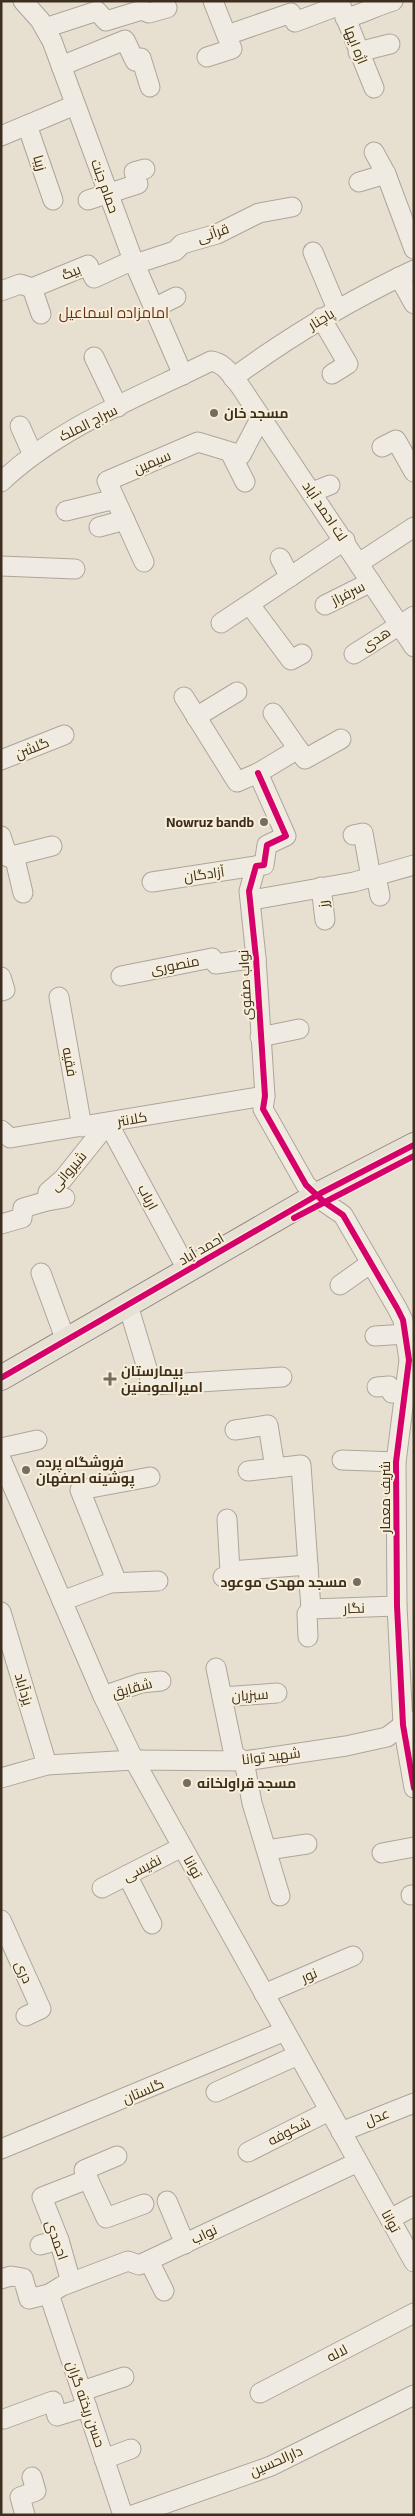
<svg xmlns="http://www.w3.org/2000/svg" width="415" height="2516" font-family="Georgia,Cairo,serif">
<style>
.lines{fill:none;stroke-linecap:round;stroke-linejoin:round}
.minor-casing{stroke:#ada599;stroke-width:21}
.major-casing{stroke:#928b80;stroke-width:26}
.minor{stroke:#efebe3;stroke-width:19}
.major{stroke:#e6e1d4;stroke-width:24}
.cycleway-casing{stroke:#f7eed8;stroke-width:9}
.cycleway{stroke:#d6006c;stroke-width:6}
.poi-dot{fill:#786c5e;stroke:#f7eed8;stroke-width:2}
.labels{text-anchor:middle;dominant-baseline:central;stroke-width:4;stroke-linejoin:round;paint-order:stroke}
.street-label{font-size:14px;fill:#3d2e20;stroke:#f7eed8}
.poi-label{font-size:14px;font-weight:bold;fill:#3d2e20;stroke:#f7eed8;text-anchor:start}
.neighbourhood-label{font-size:15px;fill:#6b2e1e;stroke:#f7eed8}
</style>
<rect width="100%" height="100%" fill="#e7e0d1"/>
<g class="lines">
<!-- minor casing -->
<g class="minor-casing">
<g id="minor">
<path d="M23 1 40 20 52 41 133 260 183 375"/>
<path d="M339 1 374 88"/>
<path d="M345 18C364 14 375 6 393 1"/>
<path d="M45 28 97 11 106 21 142 10 149 13 167 8 164 1"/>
<path d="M227 35 291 13 295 22 340 5"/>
<path d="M358 52 390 44"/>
<path d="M207 57 232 49 213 1"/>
<path d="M61 66 125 40 135 61 141 58 150 87"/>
<path d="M27 125 53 200"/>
<path d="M1 136 75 105"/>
<path d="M374 152 386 174"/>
<path d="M359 182 386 174 414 249"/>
<path d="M88 200 138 184 134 172 145 169"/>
<path d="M313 252 337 309"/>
<path d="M135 264 175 251 182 244 217 234 259 213 292 207"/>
<path d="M399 277 414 304"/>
<path d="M32 288 41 314"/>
<path d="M1 291 20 284 32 288 88 265 94 278 133 260"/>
<path d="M154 308 176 297"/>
<path d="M321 318 348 364 332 374"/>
<path d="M94 357 118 407"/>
<path d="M233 378C290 336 350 300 414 270"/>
<path d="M20 426 33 455"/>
<path d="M382 447 396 440 414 472"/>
<path d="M230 452 245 482"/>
<path d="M1 482C60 426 139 397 211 361 225 363 231 375 240 386L414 647"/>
<path d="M312 492 330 485"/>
<path d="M66 511 115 499"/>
<path d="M99 527 125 520"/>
<path d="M280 558 290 577"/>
<path d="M144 562 107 481 198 442 241 455 261 417"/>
<path d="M359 563 414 527"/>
<path d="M1 566 75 569"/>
<path d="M250 605 291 660 302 654"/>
<path d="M325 605 371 582"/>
<path d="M221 623 345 540"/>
<path d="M354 654 414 616"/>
<path d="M184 697 237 782 258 773 298 749"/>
<path d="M273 713 305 759 341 739"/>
<path d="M196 717 237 692"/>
<path d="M1 760 64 735"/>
<path d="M258 773 286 836 267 845 264 865 256 866 249 891 256 958 265 1096 263 1109 306 1185 324 1202 343 1215 397 1308 403 1320 409 1360 396 1462 397 1606 403 1725 414 1788"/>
<path d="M353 835 363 833 371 877"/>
<path d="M1 836 8 857 52 846"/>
<path d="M14 855 23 893"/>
<path d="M376 876 380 896"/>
<path d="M152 882 256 866"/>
<path d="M321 887 325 920"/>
<path d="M252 900 354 882 414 865"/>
<path d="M121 976 212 958 216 964 256 958"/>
<path d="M1 977 5 990 1 991"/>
<path d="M59 997 82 1127"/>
<path d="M260 1037 299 1029"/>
<path d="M1 1130 10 1138 265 1096"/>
<path d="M47 1201 65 1198"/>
<path d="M1 1224 22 1218 23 1208 47 1201 48 1192 63 1179 108 1123 188 1271"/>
<path d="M41 1273 66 1341"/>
<path d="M340 1285 371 1263"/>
<path d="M128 1305 152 1385 282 1377"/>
<path d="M375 1336 406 1334"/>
<path d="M377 1387 389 1386 392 1393 414 1390"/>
<path d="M235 1430 268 1425 275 1468"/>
<path d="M1 1448 37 1440"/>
<path d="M1 1459 103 1696 134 1760 414 2262"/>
<path d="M342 1460 396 1462"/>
<path d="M248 1471 301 1465 311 1609 307 1614 308 1637"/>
<path d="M230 1571 308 1565"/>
<path d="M223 1577 229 1576 230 1571 227 1519"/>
<path d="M110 1583 158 1581"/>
<path d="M62 1601 110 1583 114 1575 80 1490 150 1477"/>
<path d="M311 1609 397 1606"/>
<path d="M1 1612 47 1765"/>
<path d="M216 1668 234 1755 244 1761 252 1803 280 1896"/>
<path d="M103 1696 141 1683 161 1681"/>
<path d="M222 1697 277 1693"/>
<path d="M1 1778 47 1765 134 1760 244 1761 346 1746 387 1737 403 1725 413 1721"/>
<path d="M267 1850 307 1844"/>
<path d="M382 1853 414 1847"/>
<path d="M127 1875 152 1924"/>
<path d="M102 1888 182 1847"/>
<path d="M411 1895H414"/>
<path d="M1 1920 41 2009 26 2016"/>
<path d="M264 1994 353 1956"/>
<path d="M216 2092 298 2055"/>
<path d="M341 2132 414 2103"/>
<path d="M1 2149 285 2031"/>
<path d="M248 2152 329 2111"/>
<path d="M117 2156 84 2170 106 2218 144 2204"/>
<path d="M167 2201 185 2244"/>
<path d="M390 2219 414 2206"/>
<path d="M40 2245 59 2240"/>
<path d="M149 2261 164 2291"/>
<path d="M1 2279 11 2276 23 2278 29 2299 49 2294 62 2286 128 2261 139 2265 358 2162"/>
<path d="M71 2282 59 2240 42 2197 88 2179"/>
<path d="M49 2294 123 2515"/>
<path d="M82 2391 124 2377"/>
<path d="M260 2393 414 2313"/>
<path d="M4 2419 53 2401 57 2416 87 2407"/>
<path d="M104 2459 131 2449"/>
<path d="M25 2515 20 2497 36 2491 32 2477"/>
<path d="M133 2515 271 2466 414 2395"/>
</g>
</g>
<!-- major casing -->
<g class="major-casing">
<path id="major" d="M1 1378 321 1193 414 1145"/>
</g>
<!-- minor -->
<use href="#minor" class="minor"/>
<!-- major -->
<use href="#major" class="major"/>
<!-- cycleway casing -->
<g class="cycleway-casing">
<g id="cycleway">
<path d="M258 773 286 836 267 845 264 865 256 866 249 891 256 958 265 1096 263 1109 306 1185 324 1202 343 1215 397 1308 403 1320 409 1360 396 1462 397 1606 403 1725 414 1788"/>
<path d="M294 1218 414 1156"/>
<path d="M1 1378 321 1193 414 1145"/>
</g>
</g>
<!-- cycleway -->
<use href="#cycleway" class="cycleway"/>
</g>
<!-- markers -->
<g class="poi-dot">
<circle cx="214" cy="413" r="5"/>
<circle cx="264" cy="822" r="5"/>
<path d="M107.5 1371.5h5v5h5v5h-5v5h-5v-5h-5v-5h5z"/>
<circle cx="26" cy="1470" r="5"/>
<circle cx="357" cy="1582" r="5"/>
<circle cx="187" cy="1783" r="5"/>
</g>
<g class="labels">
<!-- street labels -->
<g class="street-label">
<text transform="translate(356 45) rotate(68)">اژه ایها</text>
<text transform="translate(40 163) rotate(74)">زیبا</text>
<text transform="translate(105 186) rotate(70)">حمام جنت</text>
<text transform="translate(213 233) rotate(-19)">قرآنی</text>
<text transform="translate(71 272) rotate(-23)">بیگ</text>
<text transform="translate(321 319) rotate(-31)">پاچنار</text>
<text transform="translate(88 423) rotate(-27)">سراج الملک</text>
<text transform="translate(152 462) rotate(-23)">سیمین</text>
<text transform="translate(325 511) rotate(56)">لت احمد آباد</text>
<text transform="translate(348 593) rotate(-27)">سرفراز</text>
<text transform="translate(376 639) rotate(-34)">هدی</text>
<text transform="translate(32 748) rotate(-22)">گلشن</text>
<text transform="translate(204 874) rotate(-8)">آزادگان</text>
<text transform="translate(323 904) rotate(-97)">رز</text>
<text transform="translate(175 965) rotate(-11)">منصوری</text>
<text transform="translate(245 985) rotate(-93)">نواب صفوی</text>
<text transform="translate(70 1062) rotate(80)">فقیه</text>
<text transform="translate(132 1119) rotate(-10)">کلانتر</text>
<text transform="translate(68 1171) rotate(-49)">شیروانی</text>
<text transform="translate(148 1197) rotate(62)">ارباب</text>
<text transform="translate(201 1249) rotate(-30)">احمد آباد</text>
<text transform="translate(385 1497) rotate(-90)">شریف معمار</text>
<text transform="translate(354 1608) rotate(-2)">نگار</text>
<text transform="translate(132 1688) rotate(-15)">شقایق</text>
<text transform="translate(24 1689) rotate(73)">یزدآباد</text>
<text transform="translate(250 1695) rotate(-4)">سبزیان</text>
<text transform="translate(271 1756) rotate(-7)">شهید توانا</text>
<text transform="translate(193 1867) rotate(61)">توانا</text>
<text transform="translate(142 1868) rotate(-27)">نفیسی</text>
<text transform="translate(24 1972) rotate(66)">دری</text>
<text transform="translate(309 1975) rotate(-23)">نور</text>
<text transform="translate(143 2091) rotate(-23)">گلستان</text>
<text transform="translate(377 2117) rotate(-22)">عدل</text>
<text transform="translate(289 2131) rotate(-27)">شکوفه</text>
<text transform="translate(391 2221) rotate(61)">توانا</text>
<text transform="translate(204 2234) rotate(-25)">نواب</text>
<text transform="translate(57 2240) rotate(71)">احمدی</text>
<text transform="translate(337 2353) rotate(-28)">لاله</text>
<text transform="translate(86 2404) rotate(71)">حسن ریخته گران</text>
<text transform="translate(276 2461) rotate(-24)">دارالحسین</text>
</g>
<!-- poi labels -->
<g class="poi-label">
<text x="224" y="413">مسجد خان</text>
<text x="254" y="822" text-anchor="end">Nowruz bandb</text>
<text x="121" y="1371">بیمارستان<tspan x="121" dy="16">امیرالمومنین</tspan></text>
<text x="36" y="1462">فروشگاه پرده<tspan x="36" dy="16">پوشینه اصفهان</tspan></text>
<text x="347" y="1582" text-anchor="end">مسجد مهدی موعود</text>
<text x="197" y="1783">مسجد قراولخانه</text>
</g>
<!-- neighbourhood labels -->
<g class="neighbourhood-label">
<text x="114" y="312">امامزاده اسماعیل</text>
</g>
</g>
<!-- border -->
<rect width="415" height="2516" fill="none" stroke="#3d2e20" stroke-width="5"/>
</svg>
